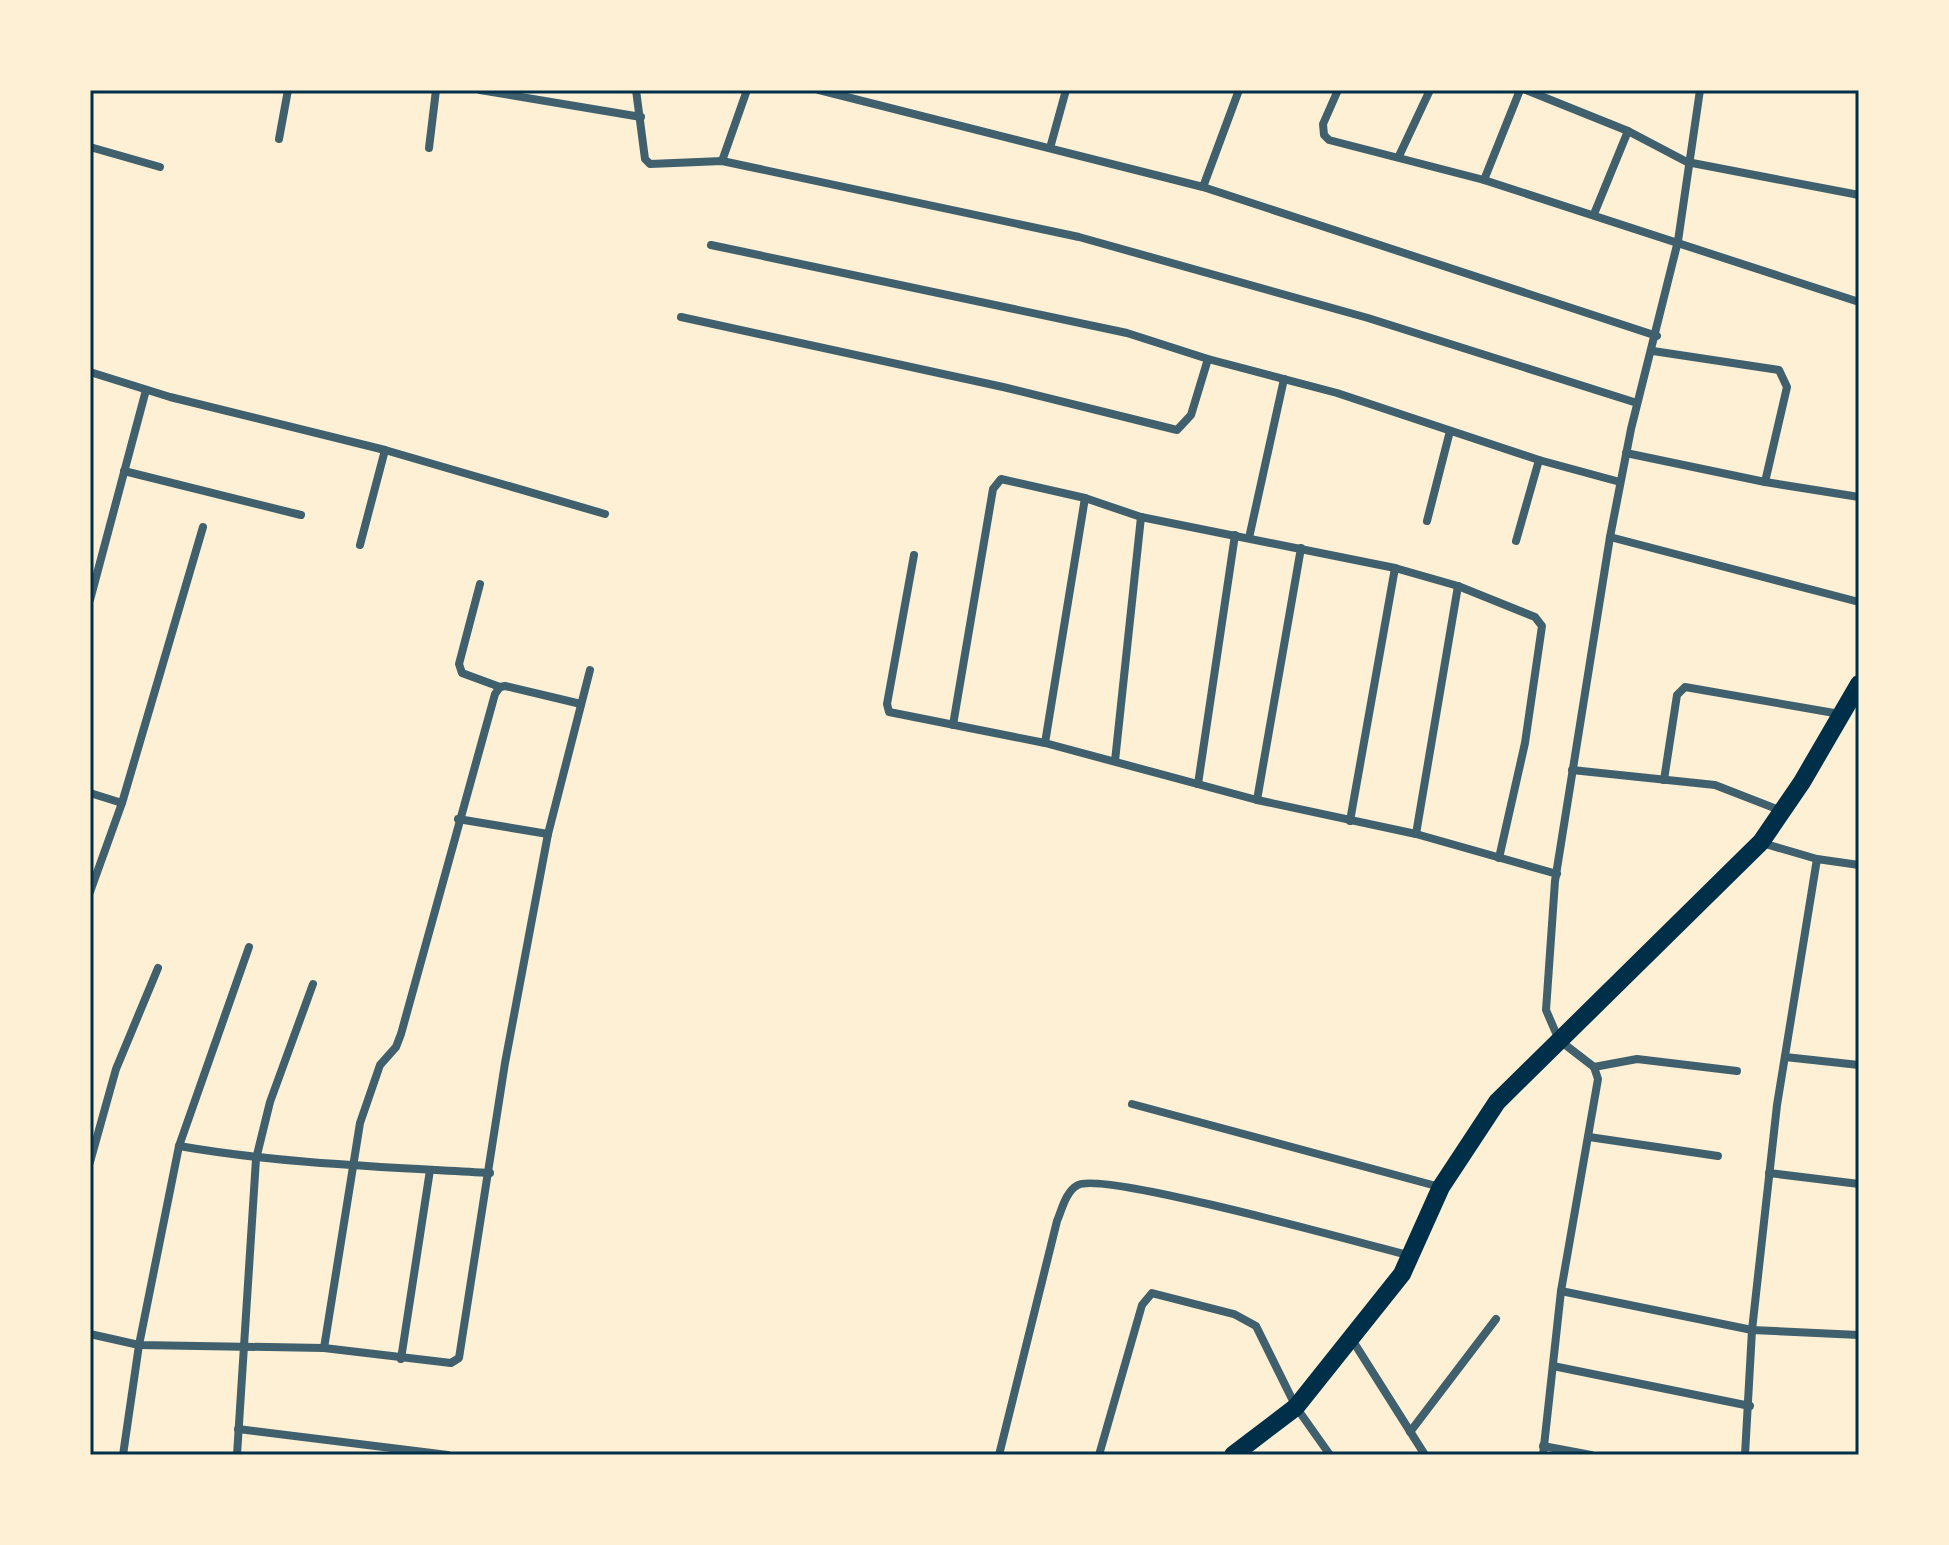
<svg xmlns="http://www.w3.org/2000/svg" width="1949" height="1545" font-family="'Source Serif 4',serif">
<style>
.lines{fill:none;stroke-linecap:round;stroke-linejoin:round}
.minor{stroke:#3f606c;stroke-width:8}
.primary{stroke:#003049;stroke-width:18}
.neatline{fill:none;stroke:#003049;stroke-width:3}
</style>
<rect width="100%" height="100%" fill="#fdf0d5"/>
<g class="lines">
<!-- minor -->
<g class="minor">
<path d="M480 90 641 117"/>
<path d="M636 90 645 159 650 164 722 161 1079 237 1368 318 1637 403"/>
<path d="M819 90 1203 187 1657 336"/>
<path d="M1338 90 1323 124 1324 135 1329 140 1484 180 1859 302"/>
<path d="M1526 90 1628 131 1687 162 1859 195"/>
<path d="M279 139 288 90"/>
<path d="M90 147 160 167"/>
<path d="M429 148 436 90"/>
<path d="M1050 148 1066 90"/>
<path d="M1399 156 1430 90"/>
<path d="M722 161 747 90"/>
<path d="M1484 180 1520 90"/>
<path d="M1203 187 1239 90"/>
<path d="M1594 214 1628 131"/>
<path d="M711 245 1127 333 1208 359 1337 393 1539 460 1620 482"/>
<path d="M681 317 1003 387 1177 430 1191 415 1208 359"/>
<path d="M1653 351 1779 370 1787 387 1765 482"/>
<path d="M90 372 170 397 385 450 605 514"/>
<path d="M1626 453 1765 482 1859 497"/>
<path d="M124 471 301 515"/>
<path d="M1427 521 1450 431"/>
<path d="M1610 537 1859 602"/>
<path d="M1249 538 1284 379"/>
<path d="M1516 541 1539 460"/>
<path d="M360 545 385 450"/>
<path d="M914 555 887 704 889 712 1045 743 1257 800 1416 834 1557 874"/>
<path d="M480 584 459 664 462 673 500 687"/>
<path d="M90 600 146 390"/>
<path d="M953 725 993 489 1001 479 1085 498 1141 517 1395 568 1458 586 1535 617 1542 626 1525 743 1499 858"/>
<path d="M1045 743 1085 498"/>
<path d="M1115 761 1141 517"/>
<path d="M1572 770 1715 785 1782 811"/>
<path d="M1664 780 1677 695 1685 687 1840 714"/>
<path d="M1198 784 1235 535"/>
<path d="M90 793 122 803"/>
<path d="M1257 800 1301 548"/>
<path d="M458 819 548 834"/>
<path d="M1350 821 1395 568"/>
<path d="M1416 834 1458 586"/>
<path d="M1762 843 1817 859 1859 865"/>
<path d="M90 892 122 803 203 527"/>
<path d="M1785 1057 1859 1065"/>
<path d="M1594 1067 1637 1059 1737 1071"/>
<path d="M1132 1104 1440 1187"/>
<path d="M1589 1137 1718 1156"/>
<path d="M179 1146C283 1164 385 1167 490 1173"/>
<path d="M90 1162 116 1069 158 968"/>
<path d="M1769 1173 1859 1184"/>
<path d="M1561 1291 1752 1330 1859 1335"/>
<path d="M90 1334 139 1345 324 1348 451 1363 459 1358 505 1063 548 834 590 670"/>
<path d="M1351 1338 1425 1455"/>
<path d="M324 1348 360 1123 380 1065 396 1047 401 1034 495 694 500 687 505 686 581 704"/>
<path d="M401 1359 430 1170"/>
<path d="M1553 1366 1750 1406"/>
<path d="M238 1429 448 1455"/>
<path d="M1410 1432 1496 1319"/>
<path d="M1543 1446 1591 1455"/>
<path d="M123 1455 139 1345 179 1146 249 947"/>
<path d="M237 1455 256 1159 270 1102 313 984"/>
<path d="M999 1455 1057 1221C1062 1209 1066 1191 1078 1185 1103 1171 1365 1244 1411 1256"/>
<path d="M1099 1455 1142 1305 1152 1293 1234 1314 1256 1326 1296 1407 1330 1455"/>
<path d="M1543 1455 1561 1291 1598 1079 1594 1067 1559 1040 1546 1010 1555 881 1610 537 1631 429 1678 241 1700 90"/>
<path d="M1745 1455 1752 1330 1777 1105 1817 859"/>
</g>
<!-- primary -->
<path class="primary" d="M1233 1455 1296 1407 1402 1274 1441 1187 1497 1102 1761 842 1802 782 1859 684"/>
</g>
<!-- border -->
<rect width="1949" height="1545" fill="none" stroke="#fdf0d5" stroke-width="184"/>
<rect x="92" y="92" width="1765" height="1361" class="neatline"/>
</svg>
